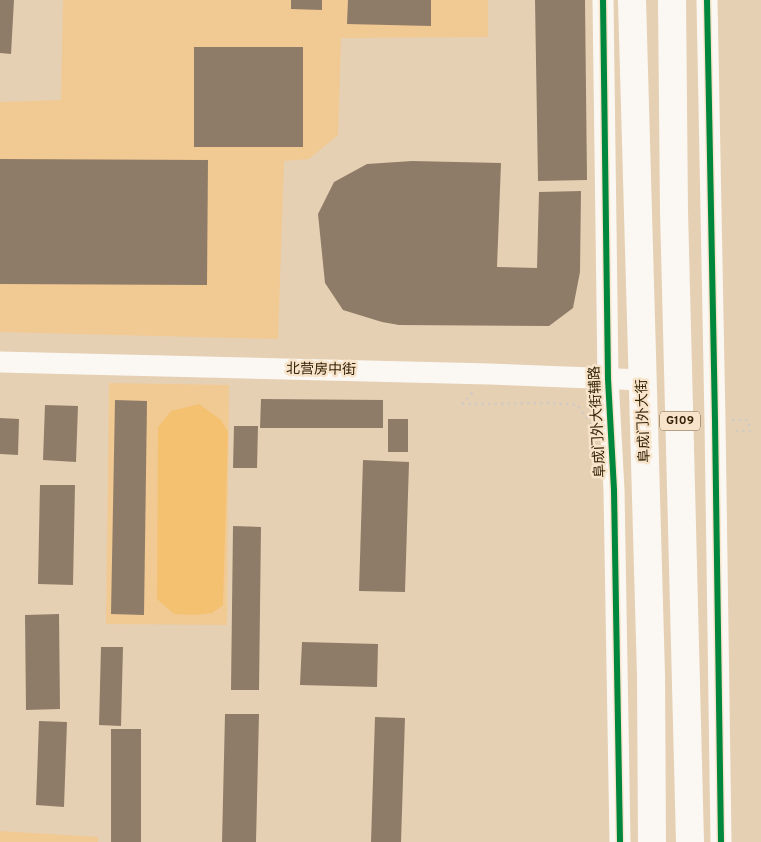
<svg xmlns="http://www.w3.org/2000/svg" width="761" height="842" font-family="Overpass,'Noto Sans SC',sans-serif">
<style>
.built{fill:#f1c993}
.pitch{fill:#f4c171}
.building{fill:#8f7c68}
.lines{fill:none;stroke-linecap:round;stroke-linejoin:round}
.path{stroke:#d2cbc1;stroke-width:2.5;stroke-dasharray:2.5 4;stroke-linecap:butt}
.minor{stroke:#fbf8f4;stroke-width:21}
.highway{stroke:#fbf8f4;stroke-width:28}
.cycleway-casing{stroke:#f8e4ca;stroke-width:9}
.cycleway{stroke:#00873e;stroke-width:6}
.labels{text-anchor:middle;dominant-baseline:central;stroke-width:5;stroke-linejoin:round;paint-order:stroke}
.shield{fill:#f8e4ca;stroke:#705d41;stroke-width:1}
.shield-label{font-size:12px;font-weight:bold;fill:#352306}
.street-label{font-size:14px;fill:#352306;stroke:#f8e4ca}
</style>
<rect width="100%" height="100%" fill="#e6d0b3"/>
<!-- built -->
<g class="built">
<path d="M63 0H488V37L341 38 338 135 309 159 284 161 278 339 0 332V102L61 100Z"/>
<path d="M109 383 229 385 227 625 106 624Z"/>
<path d="M0 831 98 837V842H0Z"/>
</g>
<!-- pitch -->
<path class="pitch" d="M199 404 221 420 228 432 223 605 212 613 194 615 174 614 157 599 158 427 171 411Z"/>
<!-- building -->
<g class="building">
<path d="M0 0H14L11 54 0 53Z"/>
<path d="M291 0H322V10L291 9Z"/>
<path d="M348 0H431V26L347 24Z"/>
<path d="M535 0H585L587 180 538 181Z"/>
<rect x="194" y="47" width="109" height="100"/>
<path d="M0 159 208 160 207 285 0 284Z"/>
<path d="M412 161 501 163 497 267 537 268 539 192 581 191 580 272 573 308 549 326 399 325 382 322 343 310 325 283 318 214 334 182 367 164Z"/>
<path d="M261 399 383 400V428H260Z"/>
<path d="M115 400 147 401 144 615 111 614Z"/>
<path d="M45 405 78 406 76 462 43 460Z"/>
<path d="M0 418 19 419 18 455 0 454Z"/>
<rect x="388" y="419" width="20" height="33"/>
<path d="M234 426H258L257 468H233Z"/>
<path d="M363 460 409 462 405 592 359 591Z"/>
<path d="M40 485H75L73 585 38 584Z"/>
<path d="M233 526 261 527 259 690H231Z"/>
<path d="M59 614 60 709 26 710 25 615Z"/>
<path d="M302 642 378 644 377 687 300 685Z"/>
<path d="M101 647H123L121 726 99 725Z"/>
<path d="M225 714H259L256 842H222Z"/>
<path d="M375 717 405 718 401 842H371Z"/>
<path d="M39 721 67 722 64 807 36 805Z"/>
<rect x="111" y="729" width="30" height="113"/>
</g>
<g class="lines">
<!-- path -->
<g class="path">
<path d="M462 404 551 403 577 405 591 423"/>
<path d="M462 404 473 392"/>
<path d="M732 420H748L750 431H733"/>
</g>
<!-- minor -->
<g class="minor">
<path d="M603 0 608 379 614 490 620 842"/>
<path d="M707 0 715 421 721 842"/>
<path d="M0 362 490 374 643 380"/>
</g>
<!-- highway -->
<g class="highway">
<path d="M632 0 651 675 652 842"/>
<path d="M672 0 674 211 690 842"/>
</g>
<!-- cycleway casing -->
<g class="cycleway-casing">
<g id="cycleway">
<path d="M603 0 608 379 614 490 620 842"/>
<path d="M707 0 715 421 721 842"/>
</g>
</g>
<!-- cycleway -->
<use href="#cycleway" class="cycleway"/>
</g>
<g class="labels">
<!-- shield labels -->
<rect class="shield" x="660" y="411.5" width="40" height="19" rx="4"/>
<g class="shield-label">
<text x="680" y="421">G109</text>
</g>
<!-- street labels -->
<g class="street-label">
<text transform="translate(321 370) rotate(1)">北营房中街</text>
<text transform="translate(644 421) rotate(-92)">阜成门外大街</text>
<text transform="translate(598 422) rotate(-93)">阜成门外大街辅路</text>
</g>
</g>
</svg>
